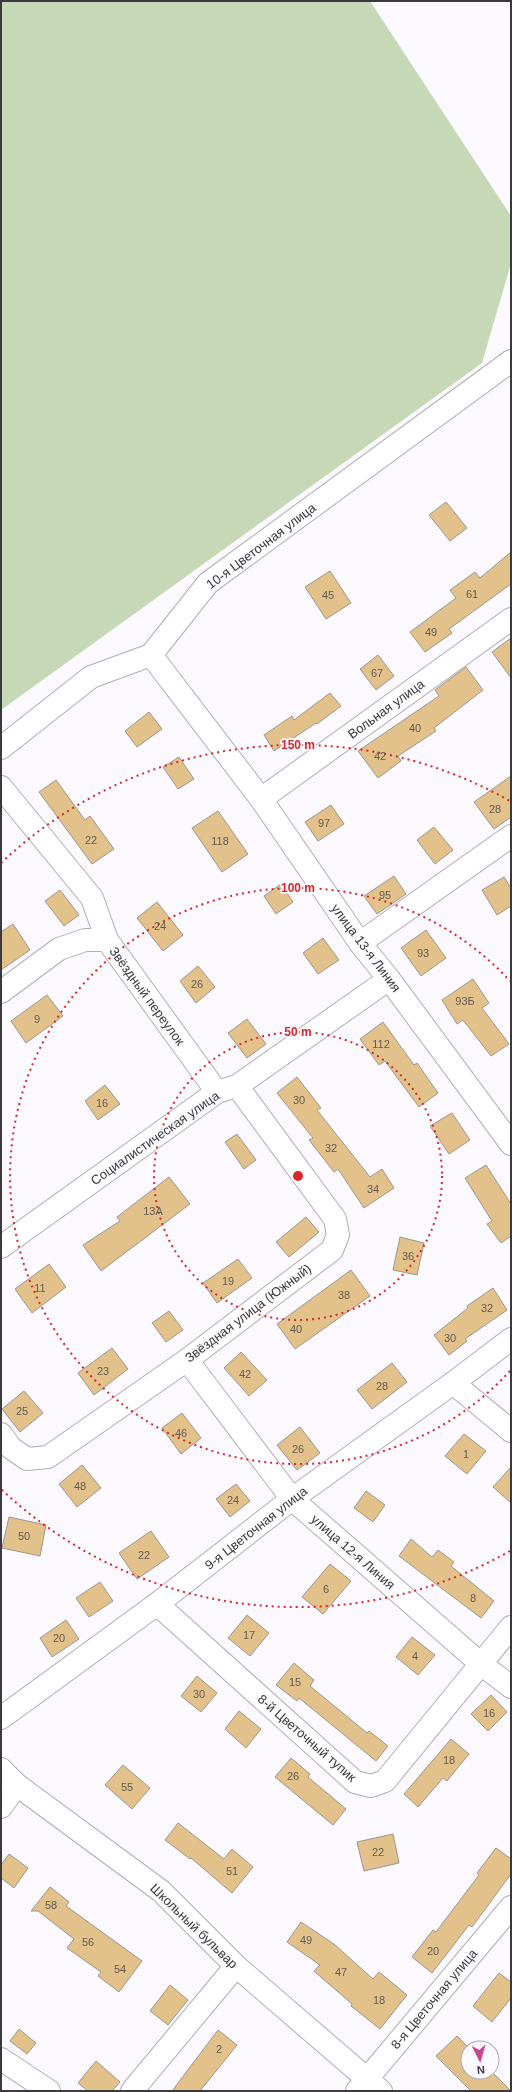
<svg xmlns="http://www.w3.org/2000/svg" width="512" height="2092" font-family="Arial,sans-serif">
<style>
.green{fill:#c6d8b6}
.building{fill:#e3c18b;stroke:#9b9790}
.lines{fill:none;stroke-linecap:round;stroke-linejoin:round}
.minor-casing{stroke:#b1adb4;stroke-width:24}
.minor{stroke:#fff;stroke-width:22}
.ring{fill:none;stroke:#d62828;stroke-width:2;stroke-dasharray:2 4}
.labels{text-anchor:middle;dominant-baseline:central;stroke-width:3.5;stroke-linejoin:round;paint-order:stroke}
.number-label{font-size:11px;fill:#645b50}
.street-label{font-size:13px;fill:#3a393c;stroke:#fbf8fe}
.centre{fill:#d62828;stroke:#fbf8fe;stroke-width:2}
.ring-label{font-size:12px;text-anchor:middle;font-weight:bold;fill:#d62828;stroke:#fbf8fe;stroke-width:3.5;stroke-linejoin:round;paint-order:stroke}
</style>
<rect width="100%" height="100%" fill="#fbf8fe"/>
<!-- green -->
<path class="green" d="M1 1H370L511 216V263L482 363 1 710Z"/>
<!-- building -->
<g class="building">
<path d="M446 502 467 528 450 541 429 515Z"/>
<path d="M511 552V584L449 629 452 633 425 652 410 632 456 598 450 590 475 572 480 578Z"/>
<path d="M330 571 351 603 326 619 305 587Z"/>
<path d="M511 638V678L492 652Z"/>
<path d="M378 655 394 676 376 690 360 669Z"/>
<path d="M466 667 483 690 434 728 436 731 398 756 401 761 378 778 358 751 439 696 435 690Z"/>
<path d="M330 693 341 706 317 724 316 723 274 751 264 735 292 716 294 720Z"/>
<path d="M149 712 162 729 137 747 125 731Z"/>
<path d="M179 757 194 779 178 789 163 767Z"/>
<path d="M511 776V817L494 829 474 802Z"/>
<path d="M56 780 85 820 90 816 114 849 92 864 39 792Z"/>
<path d="M331 805 344 824 318 841 305 822Z"/>
<path d="M218 811 248 854 222 872 192 828Z"/>
<path d="M434 827 453 850 435 864 417 840Z"/>
<path d="M394 876 406 894 377 914 364 896Z"/>
<path d="M504 877 511 888V906L497 915 482 890Z"/>
<path d="M281 884 293 902 276 914 264 896Z"/>
<path d="M60 890 79 915 64 926 45 901Z"/>
<path d="M157 902 183 935 163 951 137 918Z"/>
<path d="M13 924 30 950 1 970V932Z"/>
<path d="M426 930 446 958 421 976 401 948Z"/>
<path d="M323 938 339 960 318 974 303 953Z"/>
<path d="M198 966 215 987 196 1003 180 981Z"/>
<path d="M473 979 489 1003 482 1008 509 1044 491 1056 463 1020 457 1024 442 1000Z"/>
<path d="M47 995 63 1016 26 1043 11 1021Z"/>
<path d="M247 1019 266 1044 247 1058 228 1033Z"/>
<path d="M383 1022 414 1065 417 1063 438 1093 419 1107 385 1061 379 1065 360 1039Z"/>
<path d="M297 1077 321 1108 317 1110 370 1177 382 1169 394 1188 364 1208 338 1169 334 1172 309 1140 313 1138 277 1093Z"/>
<path d="M105 1085 120 1104 98 1120 85 1101Z"/>
<path d="M452 1113 470 1140 449 1154 430 1126Z"/>
<path d="M237 1134 256 1160 244 1169 225 1142Z"/>
<path d="M486 1165 511 1204V1236L501 1243 487 1224 492 1221 465 1178Z"/>
<path d="M169 1177 190 1204 101 1271 83 1245 120 1221 117 1217Z"/>
<path d="M306 1217 319 1232 289 1257 276 1242Z"/>
<path d="M400 1237 424 1243 417 1275 393 1270Z"/>
<path d="M238 1259 252 1278 217 1303 203 1283Z"/>
<path d="M49 1264 66 1287 32 1313 15 1289Z"/>
<path d="M351 1270 370 1296 295 1349 277 1324Z"/>
<path d="M493 1288 507 1310 465 1339 467 1341 449 1355 434 1335 468 1308 467 1306Z"/>
<path d="M169 1311 183 1330 166 1342 152 1323Z"/>
<path d="M112 1348 128 1369 94 1395 78 1373Z"/>
<path d="M241 1352 267 1380 249 1396 224 1368Z"/>
<path d="M392 1363 407 1382 372 1409 357 1390Z"/>
<path d="M24 1391 43 1413 20 1432 2 1409Z"/>
<path d="M182 1413 201 1438 181 1454 162 1428Z"/>
<path d="M300 1427 320 1453 297 1470 277 1445Z"/>
<path d="M464 1434 486 1451 467 1474 445 1456Z"/>
<path d="M82 1465 101 1488 77 1507 59 1484Z"/>
<path d="M511 1467V1503L493 1487Z"/>
<path d="M236 1484 250 1501 230 1517 216 1499Z"/>
<path d="M366 1491 385 1505 373 1522 354 1508Z"/>
<path d="M9 1517 46 1525 40 1556 2 1548Z"/>
<path d="M151 1531 169 1557 137 1579 119 1553Z"/>
<path d="M411 1539 432 1557 438 1550 454 1562 451 1566 494 1601 481 1618 399 1556Z"/>
<path d="M330 1564 351 1581 323 1614 302 1597Z"/>
<path d="M100 1582 113 1601 89 1617 76 1598Z"/>
<path d="M247 1615 269 1633 250 1656 228 1638Z"/>
<path d="M66 1620 79 1639 52 1657 40 1638Z"/>
<path d="M412 1637 435 1655 418 1675 396 1657Z"/>
<path d="M294 1663 314 1680 310 1686 367 1733 369 1731 388 1746 376 1761 299 1698 297 1701 276 1685Z"/>
<path d="M197 1676 217 1693 201 1712 181 1696Z"/>
<path d="M491 1695 507 1712 488 1731 471 1714Z"/>
<path d="M239 1711 261 1729 246 1748 225 1729Z"/>
<path d="M451 1739 469 1754 447 1781 443 1778 418 1807 404 1794Z"/>
<path d="M291 1758 310 1774 308 1777 346 1809 333 1825 275 1777Z"/>
<path d="M123 1765 150 1788 132 1809 105 1785Z"/>
<path d="M178 1823 224 1859 232 1849 253 1867 232 1893 191 1858 190 1859 165 1840Z"/>
<path d="M393 1834 399 1863 364 1871 357 1842Z"/>
<path d="M496 1848 511 1859V1874L472 1927 469 1925 432 1973 412 1957 433 1930 436 1932 479 1875 477 1873Z"/>
<path d="M9 1854 28 1868 14 1888 1 1878V1865Z"/>
<path d="M50 1887 69 1902 66 1906 142 1961 119 1992 98 1976 101 1972 67 1948 74 1939 38 1911H31Z"/>
<path d="M301 1922 334 1944 373 1979 379 1972 407 1995 380 2029 351 2006 352 2004 314 1971 320 1965 287 1942Z"/>
<path d="M499 1973 511 1982V1998L492 2022 473 2006Z"/>
<path d="M170 1985 188 2000 168 2025 150 2011Z"/>
<path d="M19 2029 36 2043 27 2054 10 2041Z"/>
<path d="M218 2030 237 2045 200 2091H172Z"/>
<path d="M457 2036 469 2048 468 2072H492L511 2091H471L436 2056Z"/>
<path d="M96 2061 120 2082 112 2091H88L78 2083Z"/>
</g>
<g class="lines">
<!-- minor casing -->
<g class="minor-casing">
<g id="minor">
<path d="M151 655 261 799 360 943 389 979 511 1144"/>
<path d="M1 748 91 677 151 655 208 583 511 361"/>
<path d="M1 787 92 898 107 940"/>
<path d="M261 799 511 619"/>
<path d="M360 943 511 836"/>
<path d="M1 992 59 949 85 940H107L217 1092"/>
<path d="M1 1247 217 1092 237 1086 389 979"/>
<path d="M187 1360 292 1499 481 1664 511 1687"/>
<path d="M453 1383 511 1431"/>
<path d="M1 1434 11 1448 27 1459 48 1457 187 1360 332 1250 338 1235 335 1219 237 1086"/>
<path d="M157 1604 355 1782 371 1786 385 1781 511 1627"/>
<path d="M1 1718 157 1604 292 1499 453 1383 511 1339"/>
<path d="M1 1769 17 1785 161 1891 236 1966 381 2091"/>
<path d="M1 1807 17 1785"/>
<path d="M1 2059 49 2091"/>
<path d="M132 2091 236 1966"/>
<path d="M357 2091 511 1907"/>
</g>
</g>
<!-- minor -->
<use href="#minor" class="minor"/>
</g>
<!-- distance rings -->
<g class="ring">
<circle cx="298" cy="1176" r="144"/>
<path d="M510 1371A288 288 0 1 1 510 981"/>
<path d="M510 1551A431 431 0 0 1 1 1489M1 863A431 431 0 0 1 510 801"/>
</g>
<g class="labels">
<!-- number labels -->
<g class="number-label">
<text x="472" y="594">61</text>
<text x="328" y="595">45</text>
<text x="431" y="632">49</text>
<text x="377" y="673">67</text>
<text x="415" y="728">40</text>
<text x="380" y="756">42</text>
<text x="495" y="809">28</text>
<text x="324" y="823">97</text>
<text x="91" y="840">22</text>
<text x="220" y="841">118</text>
<text x="385" y="895">95</text>
<text x="160" y="926">24</text>
<text x="423" y="953">93</text>
<text x="197" y="984">26</text>
<text x="465" y="1001">93Б</text>
<text x="37" y="1019">9</text>
<text x="381" y="1044">112</text>
<text x="299" y="1100">30</text>
<text x="102" y="1103">16</text>
<text x="331" y="1148">32</text>
<text x="373" y="1189">34</text>
<text x="153" y="1211">13А</text>
<text x="408" y="1256">36</text>
<text x="228" y="1281">19</text>
<text x="40" y="1288">11</text>
<text x="344" y="1295">38</text>
<text x="487" y="1308">32</text>
<text x="296" y="1329">40</text>
<text x="450" y="1338">30</text>
<text x="103" y="1371">23</text>
<text x="245" y="1374">42</text>
<text x="382" y="1386">28</text>
<text x="22" y="1411">25</text>
<text x="181" y="1433">46</text>
<text x="298" y="1449">26</text>
<text x="466" y="1454">1</text>
<text x="80" y="1486">48</text>
<text x="233" y="1500">24</text>
<text x="24" y="1536">50</text>
<text x="144" y="1555">22</text>
<text x="326" y="1589">6</text>
<text x="473" y="1598">8</text>
<text x="249" y="1635">17</text>
<text x="59" y="1638">20</text>
<text x="415" y="1656">4</text>
<text x="295" y="1682">15</text>
<text x="199" y="1694">30</text>
<text x="489" y="1713">16</text>
<text x="449" y="1760">18</text>
<text x="293" y="1776">26</text>
<text x="127" y="1787">55</text>
<text x="378" y="1852">22</text>
<text x="232" y="1871">51</text>
<text x="51" y="1905">58</text>
<text x="306" y="1940">49</text>
<text x="88" y="1942">56</text>
<text x="433" y="1951">20</text>
<text x="120" y="1969">54</text>
<text x="341" y="1972">47</text>
<text x="379" y="2000">18</text>
<text x="219" y="2049">2</text>
</g>
<!-- street labels -->
<g class="street-label">
<text transform="translate(261 546) rotate(-37)">10-я Цветочная улица</text>
<text transform="translate(386 709) rotate(-36)">Вольная улица</text>
<text transform="translate(366 948) rotate(53)">улица 13-я Линия</text>
<text transform="translate(147 996) rotate(54)">Звёздный переулок</text>
<text transform="translate(155 1138) rotate(-35)">Социалистическая улица</text>
<text transform="translate(248 1313) rotate(-37)">Звёздная улица (Южный)</text>
<text transform="translate(256 1528) rotate(-38)">9-я Цветочная улица</text>
<text transform="translate(353 1552) rotate(41)">улица 12-я Линия</text>
<text transform="translate(307 1738) rotate(41)">8-й Цветочный тупик</text>
<text transform="translate(194 1926) rotate(44)">Школьный бульвар</text>
<text transform="translate(434 1999) rotate(-50)">8-я Цветочная улица</text>
</g>
</g>
<circle cx="298" cy="1176" r="6" class="centre"/>
<g class="ring-label">
<text x="298" y="749">150 m</text>
<text x="298" y="892">100 m</text>
<text x="298" y="1036">50 m</text>
</g>
<!-- border -->
<rect width="512" height="2092" fill="none" stroke="#3a393c" stroke-width="4"/>
<!-- north arrow -->
<g transform="translate(480 2060) rotate(175)"><circle r="19" fill="#fbf8fe" stroke="#aeacb0"/>
<path d="M0-3L7 15L0 10L-7 15Z" fill="#c7468f"/>
<text y="-6" font-size="11" font-weight="bold" text-anchor="middle" fill="#3a393c">N</text>
</g>
</svg>
